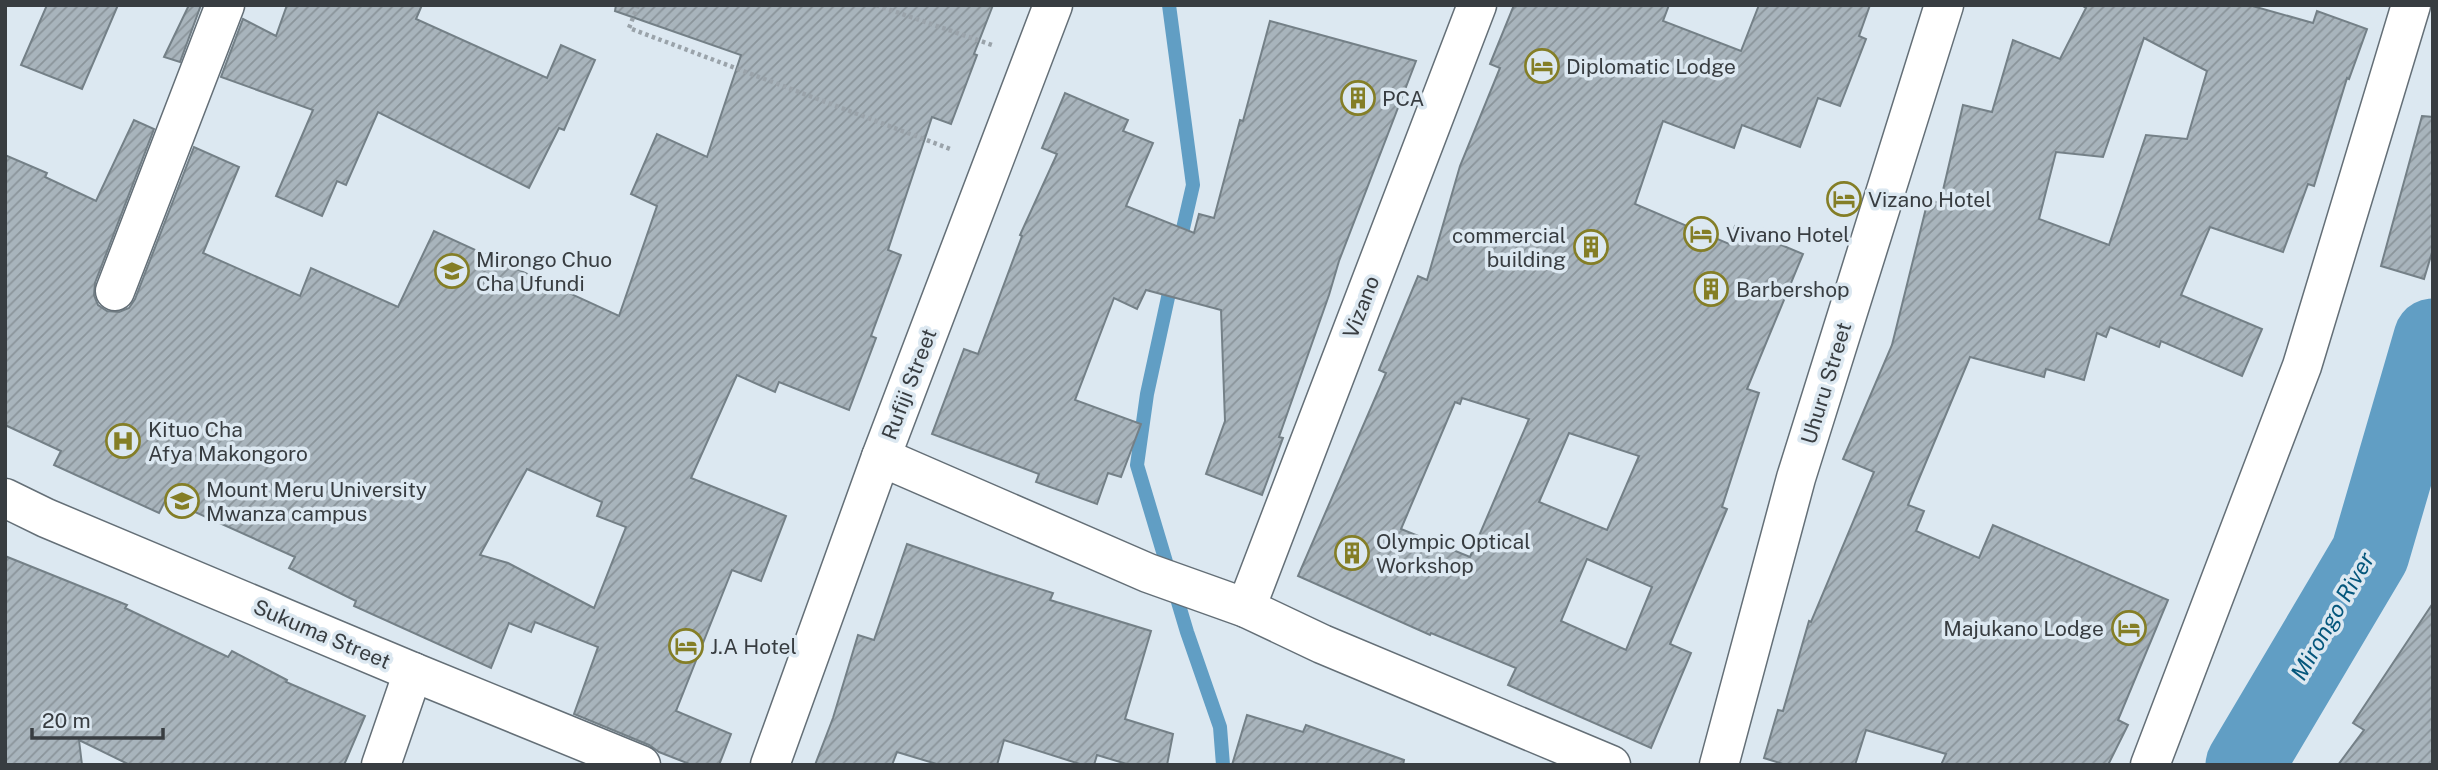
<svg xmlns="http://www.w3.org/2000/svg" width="2438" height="770" font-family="'Public Sans',sans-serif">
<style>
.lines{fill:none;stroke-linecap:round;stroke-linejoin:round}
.stream{stroke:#619ec4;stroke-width:14}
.river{stroke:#619ec4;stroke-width:79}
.building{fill:url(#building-hatch);stroke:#748087;stroke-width:2;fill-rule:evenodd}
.pedestrian-casing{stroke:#646f77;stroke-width:41}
.minor-casing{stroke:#646f77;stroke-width:41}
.tertiary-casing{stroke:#646f77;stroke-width:41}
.path{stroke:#9aa3aa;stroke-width:4.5;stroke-dasharray:3.5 3.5;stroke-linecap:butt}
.pedestrian{stroke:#fff;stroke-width:38}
.minor{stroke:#fff;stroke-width:38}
.tertiary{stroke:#fff;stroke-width:38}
.labels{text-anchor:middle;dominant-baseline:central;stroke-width:7;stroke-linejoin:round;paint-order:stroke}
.poi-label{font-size:21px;fill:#383d41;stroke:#dce8f1;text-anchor:start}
.street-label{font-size:21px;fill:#383d41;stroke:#dce8f1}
.water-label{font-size:23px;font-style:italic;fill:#05577c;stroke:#dce8f1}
</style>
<defs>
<pattern id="building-hatch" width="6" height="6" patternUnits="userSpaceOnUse" patternTransform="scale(1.75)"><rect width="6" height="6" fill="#a8b4bc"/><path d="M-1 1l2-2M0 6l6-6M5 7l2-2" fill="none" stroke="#8a949a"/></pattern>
</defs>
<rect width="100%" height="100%" fill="#dce8f1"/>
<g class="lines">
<!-- stream -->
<g class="stream">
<path d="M1169 5 1193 185 1179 246"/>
<path d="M1172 279 1147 394 1137 465 1187 632 1220 727 1223 765"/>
</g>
<!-- river -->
<path class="river" d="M2245 765 2370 554 2433 338"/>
</g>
<!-- building -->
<g class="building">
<path d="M47 5H118L82 89 21 65Z"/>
<path d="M189 5H201L180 62 164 57Z"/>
<path d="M287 5H422L416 19 547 78 561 45 595 60 564 130 559 128 529 188 378 112 346 185 337 181 322 216 276 196 313 110 221 77 243 19 276 36Z"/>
<path d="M616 5H993L974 54 977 55 951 124 932 117 888 250 901 255 871 336 876 338 849 410 779 382 775 392 737 375 691 478 786 516 761 581 732 570 676 711 731 734 719 765H692L659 752 649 745 574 714 598 647 535 622 531 632 509 623 491 668 354 606 356 601 289 568 295 557 166 499 159 513 54 465 61 451 5 425V155L47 173 45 177 96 201 134 120 154 129 95 283 94 295 98 305 107 311 119 312 129 308 135 299 194 147 239 167 203 253 300 296 311 268 398 307 434 231 619 316 657 206 631 194 657 134 707 157 741 55 615 11ZM527 469 602 502 597 516 626 527 594 608 508 563 480 555Z"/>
<path d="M1514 5H1669L1663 21 1741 51 1759 5H1870L1859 36 1866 39 1840 106 1818 98 1800 147 1742 125 1734 148 1663 121 1635 204 1729 244 1735 226 1803 254 1747 389 1759 393 1722 507 1727 509 1670 644 1691 653 1651 748 1508 685 1516 668 1431 633 1430 635 1298 576 1386 373 1379 370 1418 276 1427 280 1460 166 1500 68 1490 64ZM1462 398 1529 419 1470 557 1401 529 1455 402 1460 404ZM1569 433 1639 456 1607 530 1539 502ZM1587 559 1652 587 1626 650 1561 621Z"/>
<path d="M2081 5H2249L2313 23 2317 11 2367 29 2349 79 2347 78 2314 186 2308 184 2283 252 2210 227 2181 295 2262 329 2242 376 2161 341 2159 347 2110 327 2106 337 2097 333 2084 380 2046 369 2044 377 1970 357 1908 505 1924 511 1916 531 1979 558 1993 525 2168 600 2118 720 2128 725 2108 765H1941L1946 754 1866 730 1855 765H1786L1764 758 1778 710 1783 711 1809 621 1811 622 1874 472 1843 459 1892 345 1928 200 1940 203 1963 105 1992 112 2013 40 2060 59 2086 8ZM2144 38 2207 71 2187 139 2146 135 2109 245 2039 219 2056 152 2103 157Z"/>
<path d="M1270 21 1416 61 1339 261 1329 295 1279 437 1283 438 1262 495 1206 474 1225 421 1221 310 1146 290 1137 309 1114 298 1075 400 1141 424 1121 477 1108 473 1097 504 1036 482 1039 474 932 434 964 349 978 354 1022 236 1020 235 1057 154 1042 148 1065 93 1128 120 1123 131 1153 143 1126 206 1194 233 1199 214 1214 218 1240 120 1243 121Z"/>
<path d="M2422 116 2433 117V249L2424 279 2381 266Z"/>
<path d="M907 544 993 574 1053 593 1050 600 1151 631 1125 719 1173 734 1167 765H1130L1097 755 1094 765H1083L1004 740 997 765H940L897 752 892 765H815L833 718 858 635 874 640Z"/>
<path d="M5 556 127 605 125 608 228 657 232 651 287 680 286 682 365 716 344 765H130L79 740 82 765H5Z"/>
<path d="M2433 603V765H2338L2364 730 2353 723Z"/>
<path d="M1247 715 1303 732 1306 725 1404 760 1403 765H1232Z"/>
</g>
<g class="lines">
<!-- pedestrian casing -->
<g class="pedestrian-casing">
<path id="pedestrian" d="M115 291 225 5"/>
</g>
<!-- minor casing -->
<g class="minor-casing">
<g id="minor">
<path d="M881 457 1148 573 1246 608 1322 644 1611 765"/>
<path d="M5 498 46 518 413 672 641 765"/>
<path d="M1246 608 1477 5"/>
<path d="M381 765 413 672"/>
<path d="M2150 765 2302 366 2411 5"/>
</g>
</g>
<!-- tertiary casing -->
<g class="tertiary-casing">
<g id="tertiary">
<path d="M770 765 881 457 1053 5"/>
<path d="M1719 765 1796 478 1944 5"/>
</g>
</g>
<!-- path -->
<g class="path">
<path d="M638 5 629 28 953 150"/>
<path d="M876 5 995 46"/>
</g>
<!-- pedestrian -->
<use href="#pedestrian" class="pedestrian"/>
<!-- minor -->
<use href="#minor" class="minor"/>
<!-- tertiary -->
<use href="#tertiary" class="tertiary"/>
</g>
<!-- icons -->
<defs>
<g id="hotel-ring" transform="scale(1.75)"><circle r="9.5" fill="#dce8f1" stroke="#847e26" stroke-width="1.5"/><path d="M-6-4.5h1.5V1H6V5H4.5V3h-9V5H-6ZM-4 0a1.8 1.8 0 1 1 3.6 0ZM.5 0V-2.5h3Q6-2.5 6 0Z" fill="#847e26"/></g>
<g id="building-ring" transform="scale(1.75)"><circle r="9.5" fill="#dce8f1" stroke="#847e26" stroke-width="1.5"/><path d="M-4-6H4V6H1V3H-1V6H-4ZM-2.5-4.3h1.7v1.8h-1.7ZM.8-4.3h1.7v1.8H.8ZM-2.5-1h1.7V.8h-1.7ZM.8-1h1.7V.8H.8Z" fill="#847e26"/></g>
<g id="university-ring" transform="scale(1.75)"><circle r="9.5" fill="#dce8f1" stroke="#847e26" stroke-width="1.5"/><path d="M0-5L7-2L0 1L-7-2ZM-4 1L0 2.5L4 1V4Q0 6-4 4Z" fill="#847e26"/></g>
<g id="hospital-ring" transform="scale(1.75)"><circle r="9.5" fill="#dce8f1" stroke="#847e26" stroke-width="1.5"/><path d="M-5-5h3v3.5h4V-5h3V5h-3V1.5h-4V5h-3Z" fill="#847e26"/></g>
<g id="school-ring" transform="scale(1.75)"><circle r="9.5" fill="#dce8f1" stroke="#847e26" stroke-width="1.5"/><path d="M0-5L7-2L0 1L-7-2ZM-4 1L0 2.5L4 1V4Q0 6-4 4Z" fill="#847e26"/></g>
</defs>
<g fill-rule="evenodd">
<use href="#hotel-ring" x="1542" y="66"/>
<use href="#building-ring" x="1358" y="98"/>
<use href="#hotel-ring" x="1844" y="199"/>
<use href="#hotel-ring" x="1701" y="234"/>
<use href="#building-ring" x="1591" y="247"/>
<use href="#university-ring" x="452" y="271"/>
<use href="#building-ring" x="1711" y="289"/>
<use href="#hospital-ring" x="123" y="441"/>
<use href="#school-ring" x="182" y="501"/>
<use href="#building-ring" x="1352" y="553"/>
<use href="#hotel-ring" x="2129" y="628"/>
<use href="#hotel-ring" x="686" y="646"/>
</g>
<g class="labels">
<!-- poi labels -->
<g class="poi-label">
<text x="1566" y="66">Diplomatic Lodge</text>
<text x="1382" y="98">PCA</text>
<text x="1868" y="199">Vizano Hotel</text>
<text x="1726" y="234">Vivano Hotel</text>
<text x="1566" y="235" text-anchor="end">commercial<tspan x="1566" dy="24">building</tspan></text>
<text x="476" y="259">Mirongo Chuo<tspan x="476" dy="24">Cha Ufundi</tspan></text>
<text x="1736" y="289">Barbershop</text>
<text x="148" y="429">Kituo Cha<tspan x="148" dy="24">Afya Makongoro</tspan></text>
<text x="206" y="489">Mount Meru University<tspan x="206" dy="24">Mwanza campus</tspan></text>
<text x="1376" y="541">Olympic Optical<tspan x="1376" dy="24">Workshop</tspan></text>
<text x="2104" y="628" text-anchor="end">Majukano Lodge</text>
<text x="710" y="646">J.A Hotel</text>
</g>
<!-- street labels -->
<g class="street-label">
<text transform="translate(1361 307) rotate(-69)">Vizano</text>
<text transform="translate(1826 383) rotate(-73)">Uhuru Street</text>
<text transform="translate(909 384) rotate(-69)">Rufiji Street</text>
<text transform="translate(322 634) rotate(23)">Sukuma Street</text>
</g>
<!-- water labels -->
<g class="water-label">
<text transform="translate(2332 616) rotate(-60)">Mirongo River</text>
</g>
</g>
<!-- border -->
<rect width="2438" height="770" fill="none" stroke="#383d41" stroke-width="14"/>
<!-- scale -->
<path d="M32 728v10h131v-10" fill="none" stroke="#383d41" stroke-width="3.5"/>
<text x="42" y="728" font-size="21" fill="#383d41" stroke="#dce8f1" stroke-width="5" paint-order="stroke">20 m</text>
</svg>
